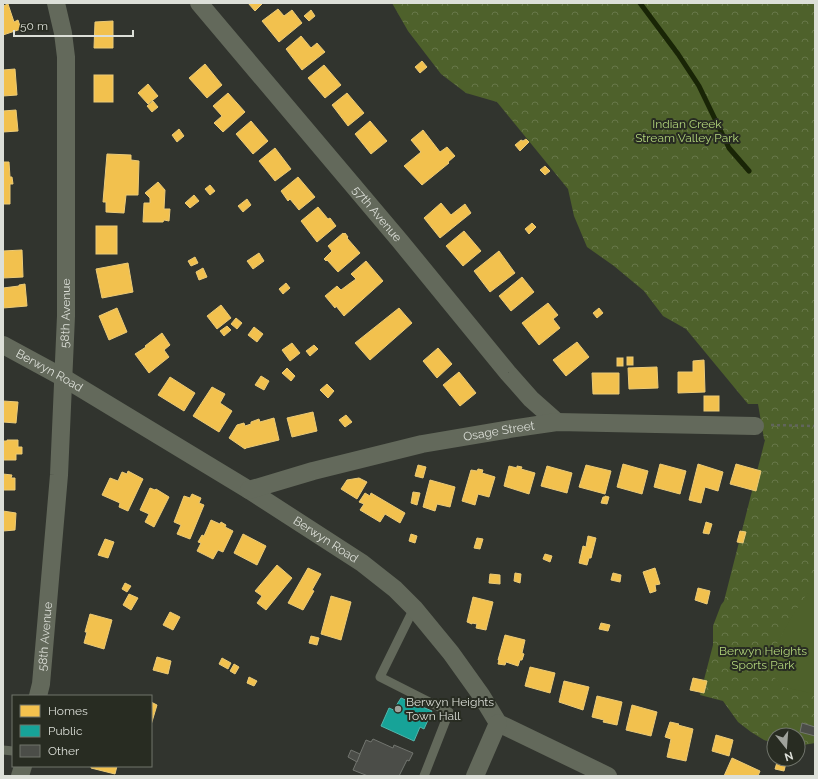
<svg xmlns="http://www.w3.org/2000/svg" width="818" height="779" font-family="Raleway,sans-serif">
<style>
.forest{fill:url(#forest-crowns)}
.pitch{fill:#4e612b}
.homes{fill:#f2c14e;stroke:#ebca77}
.public{fill:#17a398;stroke:#52b5ab}
.lines{fill:none;stroke-linecap:round;stroke-linejoin:round}
.stream{stroke:#192506;stroke-width:5}
.building{fill:#4b4d48;stroke:#72756f}
.path{stroke:#61655c;stroke-width:2.5;stroke-dasharray:3 3;stroke-linecap:butt}
.lane{stroke:#63695b;stroke-width:9}
.street{stroke:#63695b;stroke-width:18}
.poi-dot{fill:#a0a39c;stroke:#282c22;stroke-width:1.5}
.labels{text-anchor:middle;dominant-baseline:central;stroke-width:4;stroke-linejoin:round;paint-order:stroke}
.park-label{font-size:12px;fill:#b2d57b;stroke:#282c22}
.street-label{font-size:12px;fill:#dcdfd8;stroke:#282c22}
.poi-label{font-size:12px;fill:#dcdfd8;stroke:#282c22;text-anchor:start}
</style>
<defs>
<pattern id="forest-crowns" width="20" height="18" patternUnits="userSpaceOnUse"><rect width="20" height="18" fill="#4e612b"/><path d="M2 6a3 3 0 1 1 6 0M12 15a3 3 0 1 1 6 0" fill="none" stroke="#677749"/></pattern>
</defs>
<rect width="100%" height="100%" fill="#31342e"/>
<!-- forest -->
<path class="forest" d="M392 3H815V743L798 746V735H774V743L764 740 751 732 738 722 723 701 700 695 713 645V626L721 605 724 601 765 440 764 439 758 404H748L686 329 663 316 644 291 614 266 587 247 574 216 568 189 497 102 466 93 441 74 408 31Z"/>
<!-- pitch -->
<path class="pitch" d="M815 584V694L783 687 766 668C779 638 794 609 815 584Z"/>
<!-- homes -->
<g class="homes">
<path d="M248 3H263L255 11Z"/>
<path d="M8 4 14 22 18 20 21 29 3 35V6Z"/>
<path d="M278 9 284 16 292 10 302 23 279 42 262 21Z"/>
<path d="M311 10 315 16 309 21 304 16Z"/>
<path d="M113 21V48H94L95 22Z"/>
<path d="M301 36 311 48 317 43 325 52 302 70 286 49Z"/>
<path d="M422 61 427 67 420 73 415 67Z"/>
<path d="M205 64 222 85 207 98 189 78Z"/>
<path d="M324 65 341 85 325 98 308 78Z"/>
<path d="M15 69 17 95 3 96V70Z"/>
<rect x="94" y="75" width="19" height="27"/>
<path d="M148 84 158 96 148 104 138 93Z"/>
<path d="M228 93 245 112 223 132 214 123 222 116 213 106Z"/>
<path d="M347 93 364 113 348 126 332 105Z"/>
<path d="M153 101 158 107 152 112 147 106Z"/>
<path d="M16 110 18 131 3 132V111Z"/>
<path d="M251 121 268 141 253 154 236 134Z"/>
<path d="M370 121 387 141 371 154 355 134Z"/>
<path d="M179 129 184 136 177 142 172 135Z"/>
<path d="M423 130 440 152 447 147 455 156 448 162 449 163 422 185 404 166 421 152 411 140Z"/>
<path d="M526 139 529 142 520 151 515 145 521 140 523 141Z"/>
<path d="M275 148 291 169 275 181 259 161Z"/>
<path d="M107 154 131 155V160L139 161 138 195H126L124 213 106 212V202H103Z"/>
<path d="M3 162H9L10 177H12L13 184H10V204H3Z"/>
<path d="M545 166 550 171 545 175 540 170Z"/>
<path d="M298 177 315 197 299 210 290 199 288 201 281 191Z"/>
<path d="M158 182 165 190 164 209H170L169 221 164 220 163 222H143L144 203H150V198L145 193Z"/>
<path d="M210 185 215 191 210 195 205 189Z"/>
<path d="M194 195 199 201 190 208 185 203Z"/>
<path d="M247 199 251 205 243 212 238 206Z"/>
<path d="M441 203 451 215 465 204 471 213 440 238 424 218Z"/>
<path d="M318 207 328 219 330 218 336 226 317 242 301 221Z"/>
<path d="M532 223 536 227 529 234 525 229Z"/>
<rect x="96" y="226" width="21" height="28"/>
<path d="M464 231 481 251 463 266 446 246Z"/>
<path d="M343 233 344 234 345 233 348 237 347 238 360 253 338 272 327 260 326 261 324 259 332 251 328 246Z"/>
<path d="M22 250 23 277 3 278V251Z"/>
<path d="M499 251 515 273 490 292 474 271Z"/>
<path d="M259 253 264 261 253 269 247 261Z"/>
<path d="M195 257 198 263 191 266 188 261Z"/>
<path d="M366 261 383 281 344 316 336 306 335 308 325 296 337 286 341 290 349 284 356 279 351 274Z"/>
<path d="M128 263 133 292 102 298 96 269Z"/>
<path d="M203 268 207 277 199 280 196 272Z"/>
<path d="M522 277 534 292 511 311 499 296Z"/>
<path d="M286 283 290 288 283 294 279 289Z"/>
<path d="M25 284 27 306 3 308V288L19 286V285Z"/>
<path d="M548 303 558 315 553 319 560 328 539 345 522 323Z"/>
<path d="M221 305 231 318 217 329 207 316Z"/>
<path d="M117 308 127 332 109 340 99 316Z"/>
<path d="M399 308 412 323 370 360 355 343Z"/>
<path d="M599 308 603 313 597 318 593 313Z"/>
<path d="M236 318 242 323 237 329 231 324Z"/>
<path d="M227 326 231 330 224 336 220 331Z"/>
<path d="M254 327 263 334 257 342 248 335Z"/>
<path d="M162 333 170 345 164 350 169 357 149 373 135 354 146 347 145 346Z"/>
<path d="M577 342 589 357 566 376 553 360Z"/>
<path d="M292 343 300 353 290 361 282 350Z"/>
<path d="M314 345 318 349 310 356 306 351Z"/>
<path d="M438 348 452 364 437 378 423 361Z"/>
<rect x="627" y="357" width="6" height="8"/>
<rect x="617" y="358" width="6" height="8"/>
<path d="M704 360 705 392 678 393V372H693V361Z"/>
<path d="M657 367 658 388 629 389 628 368Z"/>
<path d="M287 368 295 376 291 381 282 373Z"/>
<path d="M459 372 476 393 460 406 443 385Z"/>
<path d="M592 373H619V394H593Z"/>
<path d="M261 376 269 381 264 390 255 385Z"/>
<path d="M170 377 195 393 184 411 158 395Z"/>
<path d="M327 384 334 391 328 398 320 390Z"/>
<path d="M212 387 225 394 220 403 232 411 219 432 193 416Z"/>
<rect x="704" y="396" width="15" height="15"/>
<path d="M3 401 18 402 16 423 3 422Z"/>
<path d="M313 412 317 431 292 437 287 418Z"/>
<path d="M346 415 352 422 345 427 339 420Z"/>
<path d="M274 418 279 440 246 448 245 449 229 438 237 425 244 423 245 426 251 424V422L259 419 260 422Z"/>
<path d="M7 440H18V447H22V454H16V460H3V441H7Z"/>
<path d="M623 464 648 471 642 494 617 487Z"/>
<path d="M660 464 686 471 680 494 654 487Z"/>
<path d="M698 464 723 472 718 491 705 487 701 503 689 500Z"/>
<path d="M736 464 761 471 756 491 730 484Z"/>
<path d="M418 465 426 467 423 478 415 476Z"/>
<path d="M586 465 611 471 605 494 579 487Z"/>
<path d="M509 466 517 468V466L522 467 521 469 535 473 529 494 504 486Z"/>
<path d="M547 466 572 473 567 493 541 486Z"/>
<path d="M478 469 483 470 482 473 495 477 489 497 478 494 475 505 462 501 471 470 477 471Z"/>
<path d="M128 471 143 479 128 511 119 507 120 503 102 495 110 478 118 481 122 472 127 474Z"/>
<path d="M3 474 12 475 11 478H15V490H3Z"/>
<path d="M359 478 367 482 357 499 341 489 347 480Z"/>
<path d="M430 480 455 487 450 507 437 504 435 511 423 507Z"/>
<path d="M150 488 155 490 156 489 169 497 154 527 145 522 149 514 140 510Z"/>
<path d="M413 492 420 493 417 505 411 503Z"/>
<path d="M365 493 370 496 371 493 405 513 400 523 385 514 380 522 360 510 364 504 359 502Z"/>
<path d="M192 494 201 498 199 503 204 505 190 539 177 534 181 525 174 522 184 496 190 498Z"/>
<path d="M605 496 609 497 607 504 601 503 603 497H605Z"/>
<path d="M3 511 16 513 15 530 3 531Z"/>
<path d="M211 520 220 524 221 522 226 525 225 527 233 531 223 552 218 550 213 559 197 551 201 543 198 542 202 535 204 536Z"/>
<path d="M706 522 712 524 709 534 703 533Z"/>
<path d="M740 531 746 532 743 543 737 542Z"/>
<path d="M243 534 266 546 257 565 234 553Z"/>
<path d="M411 534 417 536 415 543 409 541Z"/>
<path d="M588 536 596 538 591 558H589L587 565 579 563 583 546 586 547Z"/>
<path d="M477 538 483 539 480 549 474 548Z"/>
<path d="M105 539 114 542 108 558 98 555Z"/>
<path d="M545 554 552 556 550 562 543 559Z"/>
<path d="M277 565 292 578 266 610 257 603 262 596 255 591Z"/>
<path d="M308 568 321 574 312 590 314 591 303 610 288 603Z"/>
<path d="M655 568 660 584 655 585 656 591 650 593 643 572Z"/>
<path d="M515 573 521 574 520 583 514 581Z"/>
<path d="M613 573 621 575 620 582 611 580Z"/>
<path d="M490 574 500 575V584L489 583Z"/>
<path d="M125 583 131 586 127 592 122 589Z"/>
<path d="M698 588 710 591 707 604 695 600Z"/>
<path d="M129 594 138 598 131 610 123 605Z"/>
<path d="M331 596 351 602 341 640 321 634Z"/>
<path d="M473 597 493 602 486 630 476 628 477 624 472 623V624L467 622Z"/>
<path d="M170 612 180 617 173 630 163 625Z"/>
<path d="M90 614 112 620 104 649 84 643 87 632H85Z"/>
<path d="M601 623 610 625 608 631 599 629Z"/>
<path d="M505 635 525 640 522 653 524 654 522 660H520L518 666 506 662 505 665 498 664 499 660H498Z"/>
<path d="M311 636 319 638 317 645 309 643Z"/>
<path d="M157 657 171 661 168 674 153 670Z"/>
<path d="M222 658 231 663 228 669 219 664Z"/>
<path d="M234 664 239 667 235 674 230 671Z"/>
<path d="M530 667 555 673 550 693 525 686Z"/>
<path d="M249 677 257 681 254 686 247 683Z"/>
<path d="M693 678 707 681 704 693 690 690Z"/>
<path d="M564 681 589 687 583 710 559 702Z"/>
<path d="M597 696 622 702 617 725 603 722 604 720 592 717Z"/>
<path d="M151 702 157 705 151 725Z"/>
<path d="M632 705 657 712 651 736 626 730Z"/>
<path d="M670 722 679 724 678 725 693 729 686 761 667 757 671 739 665 737Z"/>
<path d="M716 735 733 740 729 756 712 751Z"/>
<path d="M732 758 760 771 758 776H724Z"/>
<path d="M778 759H787L784 771 775 769Z"/>
<path d="M91 766H117L115 774 91 768Z"/>
</g>
<!-- public -->
<path class="public" d="M401 698 432 711 424 729 420 727 414 741 381 726 389 708 396 711V710L394 709Z"/>
<g class="lines">
<!-- stream -->
<path class="stream" d="M640 3 678 54 699 86 729 148 749 171"/>
</g>
<!-- building -->
<g class="building">
<path d="M802 723 815 727V736L800 732Z"/>
<path d="M373 739 393 748 394 745 413 753 409 761 407 760 399 776H368L353 770 366 740 371 742Z"/>
<path d="M351 750 360 754 357 762 348 757Z"/>
</g>
<g class="lines">
<!-- path -->
<path class="path" d="M771 425 815 426"/>
<!-- lane -->
<g class="lane">
<path d="M414 608 380 677 449 712 424 776"/>
<path d="M3 750 13 751"/>
</g>
<!-- street -->
<g class="street">
<path id="s1" d="M199 3 400 241 508 373 531 399 557 422"/>
<path id="s2" d="M3 345 64 378 249 490 362 563 395 589 414 608 451 653 481 695 498 723 608 776"/>
<path id="s3" d="M249 490 313 471 422 444 510 429 557 422 755 426"/>
<path id="s4" d="M38 696 41 684 59 475 66 316V57L63 33 56 3"/>
<path d="M20 776 23 766"/>
<path d="M475 776 498 723"/>
</g>
</g>
<!-- markers -->
<circle class="poi-dot" cx="398" cy="709" r="4"/>
<g class="labels">
<!-- park labels -->
<g class="park-label">
<text x="687" y="124">Indian Creek<tspan x="687" dy="14">Stream Valley Park</tspan></text>
<text x="763" y="651">Berwyn Heights<tspan x="763" dy="14">Sports Park</tspan></text>
</g>
<!-- street labels -->
<g class="street-label">
<text stroke="none"><textPath href="#s1" startOffset="276">57th Avenue</textPath></text>
<text stroke="none"><textPath href="#s4" startOffset="384">58th Avenue</textPath></text>
<text stroke="none"><textPath href="#s2" startOffset="53">Berwyn Road</textPath></text>
<text stroke="none"><textPath href="#s3" startOffset="257">Osage Street</textPath></text>
<text stroke="none"><textPath href="#s2" startOffset="377">Berwyn Road</textPath></text>
<text stroke="none"><textPath href="#s4" startOffset="60">58th Avenue</textPath></text>
</g>
<!-- poi labels -->
<g class="poi-label">
<text x="406" y="702">Berwyn Heights<tspan x="406" dy="14">Town Hall</tspan></text>
</g>
</g>
<!-- border -->
<rect width="818" height="779" fill="none" stroke="#dcdfd8" stroke-width="8"/>
<!-- legend -->
<rect x="12" y="695" width="140" height="72" fill="#282c22" stroke="#70746b"/>
<rect x="20" y="705" width="20" height="12" fill="#f2c14e" stroke="#70746b"/>
<text x="48" y="715" font-size="12" fill="#dcdfd8">Homes</text>
<rect x="20" y="725" width="20" height="12" fill="#17a398" stroke="#70746b"/>
<text x="48" y="735" font-size="12" fill="#dcdfd8">Public</text>
<rect x="20" y="745" width="20" height="12" fill="#4b4d48" stroke="#70746b"/>
<text x="48" y="755" font-size="12" fill="#dcdfd8">Other</text>
<!-- north arrow -->
<g transform="translate(786 747) rotate(163)"><circle r="19" fill="#282c22" stroke="#70746b"/>
<path d="M0-3L7 15L0 10L-7 15Z" fill="#a0a39c"/>
<text y="-6" font-size="11" font-weight="bold" text-anchor="middle" fill="#dcdfd8">N</text>
</g>
<!-- scale -->
<path d="M14 30v6h119v-6" fill="none" stroke="#dcdfd8" stroke-width="2"/>
<text x="20" y="30" font-size="12" fill="#dcdfd8" stroke="#282c22" stroke-width="3" paint-order="stroke">50 m</text>
</svg>
